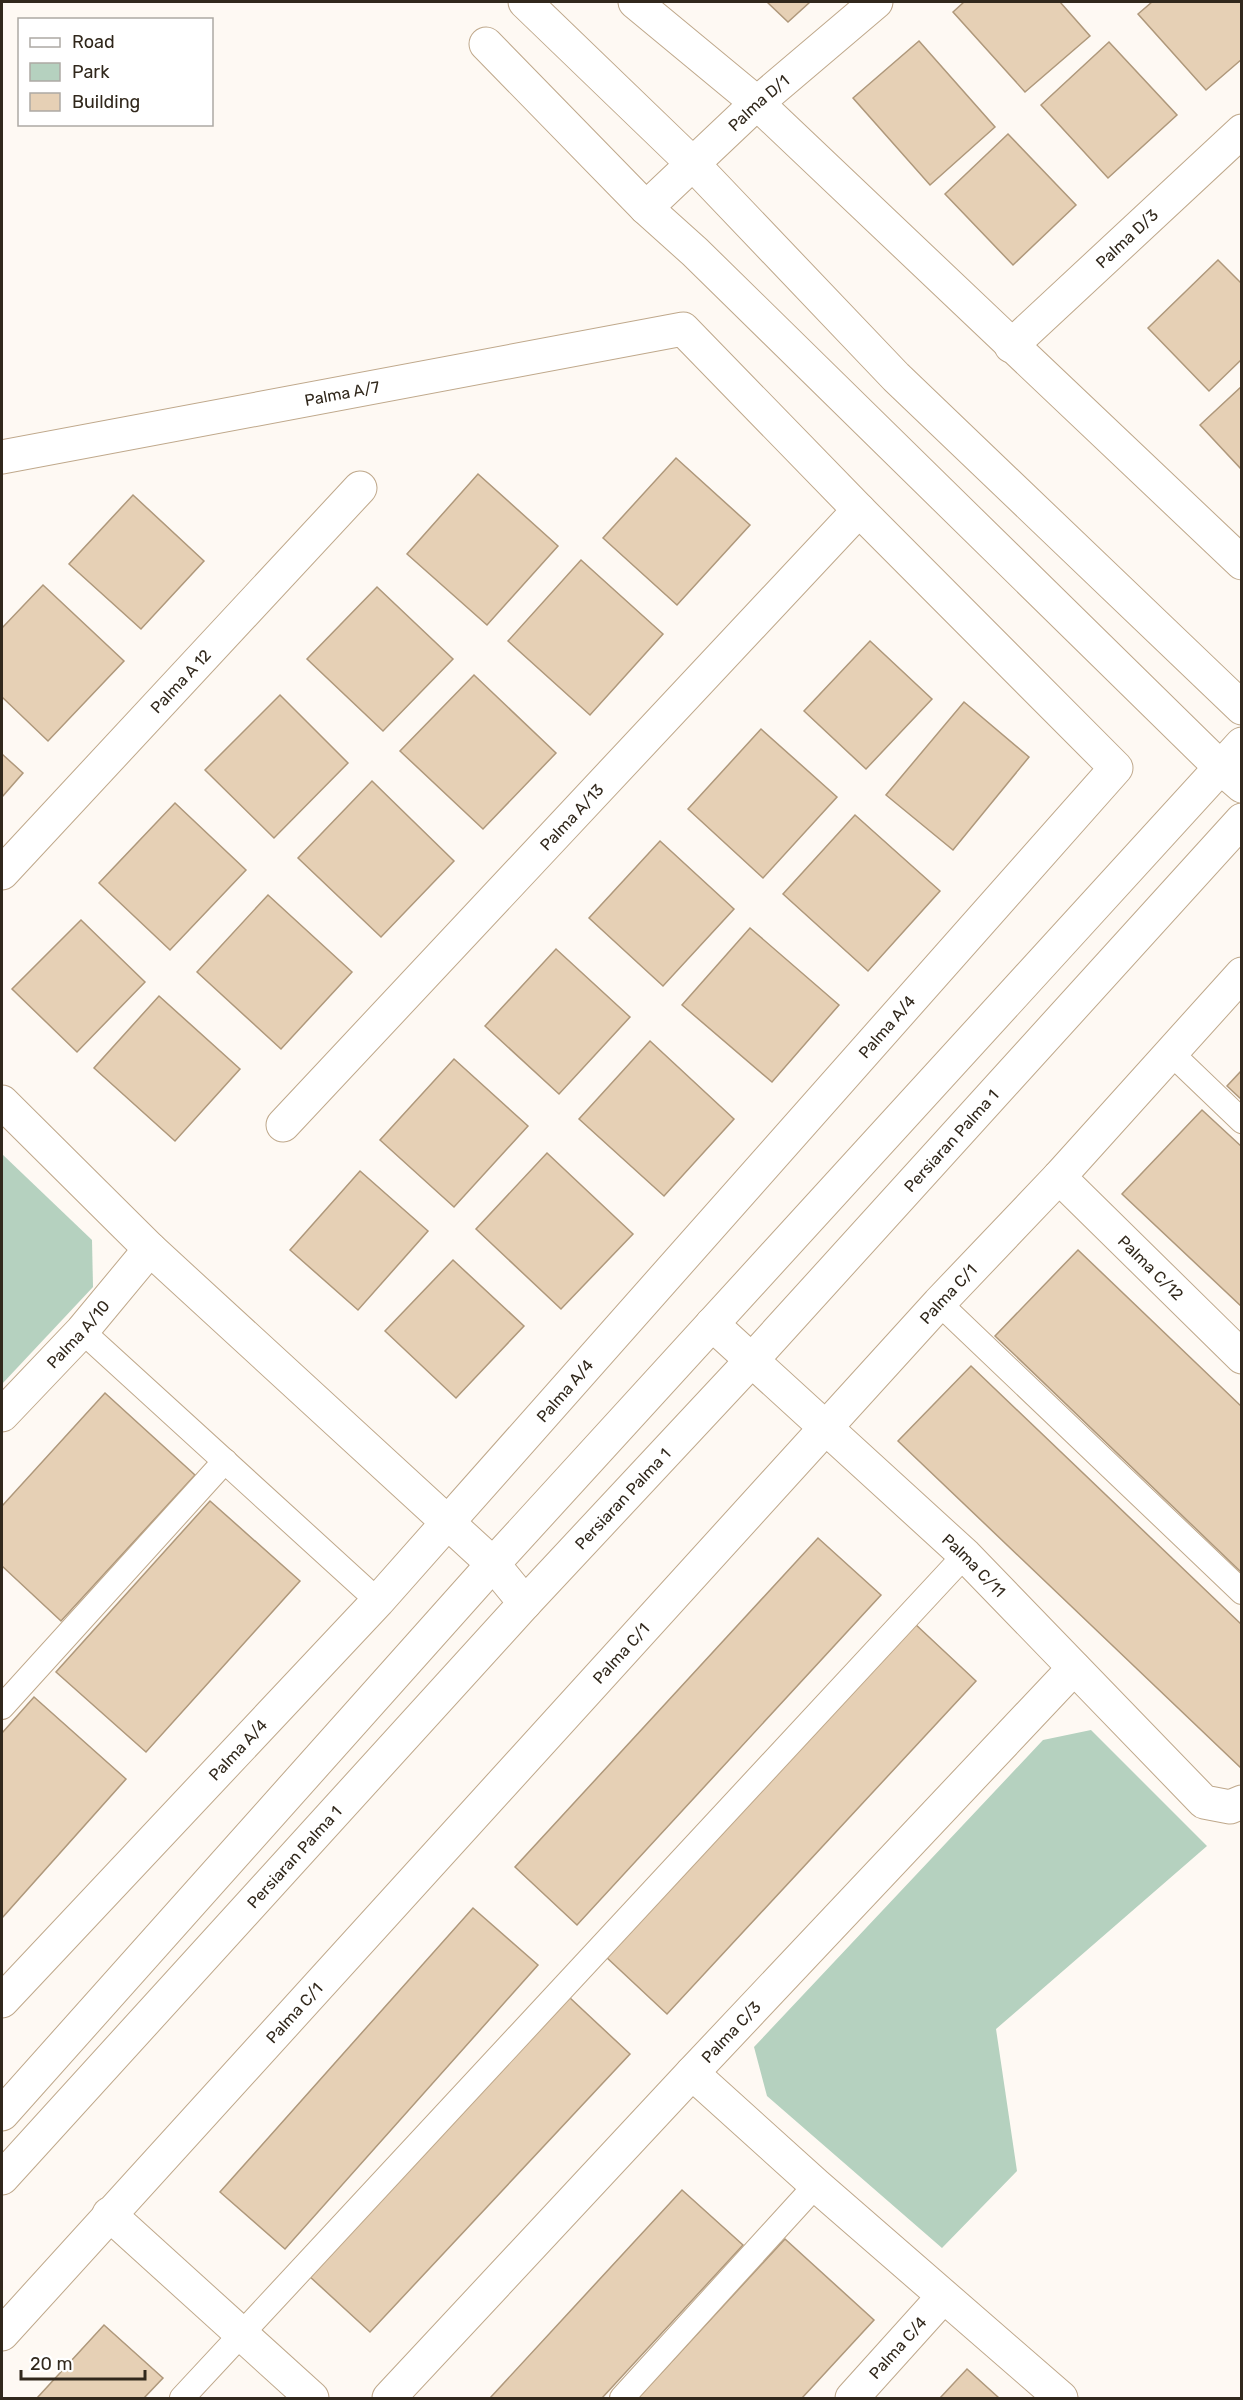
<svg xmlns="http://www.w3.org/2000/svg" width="1243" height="2400" font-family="Rubik,sans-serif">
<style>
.green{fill:#b5d1bf}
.building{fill:#e6d0b5;stroke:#af987b;stroke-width:1.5}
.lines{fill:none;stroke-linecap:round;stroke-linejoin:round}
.lane-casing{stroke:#bfa88b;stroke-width:26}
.street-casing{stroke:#bfa88b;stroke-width:35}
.secondary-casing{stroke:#bfa88b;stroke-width:35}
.lane{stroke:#fff;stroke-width:24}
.street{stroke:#fff;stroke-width:33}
.secondary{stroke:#fff;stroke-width:33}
.labels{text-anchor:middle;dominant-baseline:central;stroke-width:4.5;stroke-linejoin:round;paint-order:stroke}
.street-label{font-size:16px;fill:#31281c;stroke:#fff}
</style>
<rect width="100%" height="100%" fill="#fef9f3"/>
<!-- green -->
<g class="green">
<path d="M2 1154 92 1240 93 1287 2 1384Z"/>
<path d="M1091 1730 1207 1846 996 2029 1017 2171 942 2248 767 2096 754 2047 1043 1740Z"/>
</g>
<!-- building -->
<g class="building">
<path d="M767 2H810L788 22Z"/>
<path d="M964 2H1060L1090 36 1025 92 953 12Z"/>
<path d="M1152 2H1242V59L1206 90 1138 14Z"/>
<path d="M919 41 995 127 930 185 853 98Z"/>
<path d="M1109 42 1177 115 1108 178 1041 105Z"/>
<path d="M1008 134 1076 205 1013 265 945 194Z"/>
<path d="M1218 260 1242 284V359L1209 391 1148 328Z"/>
<path d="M1242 386V470L1200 425Z"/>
<path d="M676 458 750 525 677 605 603 538Z"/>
<path d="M478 474 558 546 487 625 407 554Z"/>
<path d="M133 495 204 561 141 629 69 564Z"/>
<path d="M581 560 663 634 590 715 508 641Z"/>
<path d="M43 585 124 661 48 741 2 697V628Z"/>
<path d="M377 587 453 659 383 731 307 659Z"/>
<path d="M870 641 932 699 866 769 804 711Z"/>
<path d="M474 675 556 753 483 829 400 751Z"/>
<path d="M280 695 348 763 274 838 205 770Z"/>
<path d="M964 702 1029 757 953 850 886 795Z"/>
<path d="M761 729 837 797 763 878 688 809Z"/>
<path d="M2 754 23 773 2 797Z"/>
<path d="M372 781 454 861 381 937 298 858Z"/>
<path d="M175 803 246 870 170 950 99 883Z"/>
<path d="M855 815 940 891 868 971 783 894Z"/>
<path d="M660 841 734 909 663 986 589 918Z"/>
<path d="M268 895 352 972 281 1049 197 972Z"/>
<path d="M81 920 145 982 77 1052 12 989Z"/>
<path d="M750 928 839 1005 772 1082 682 1005Z"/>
<path d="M556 949 630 1017 559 1094 485 1026Z"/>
<path d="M159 996 240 1069 175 1141 94 1068Z"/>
<path d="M650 1041 734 1119 664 1196 579 1119Z"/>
<path d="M454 1059 528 1126 454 1207 380 1140Z"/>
<path d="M1242 1070V1100L1227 1086Z"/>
<path d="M1202 1110 1242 1147V1307L1122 1194Z"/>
<path d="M547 1153 633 1234 561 1309 476 1229Z"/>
<path d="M360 1171 428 1231 358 1310 290 1250Z"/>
<path d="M1078 1250 1242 1407V1573L995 1336Z"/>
<path d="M453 1260 524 1326 456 1398 385 1331Z"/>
<path d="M971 1366 1242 1625V1769L898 1441Z"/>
<path d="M105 1393 195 1475 61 1621 2 1566V1506Z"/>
<path d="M210 1501 300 1581 146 1752 56 1672Z"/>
<path d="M818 1538 881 1595 577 1925 515 1867Z"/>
<path d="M914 1623 976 1681 667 2014 605 1956Z"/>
<path d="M34 1697 126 1779 2 1918V1733Z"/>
<path d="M473 1908 538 1965 285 2249 220 2192Z"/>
<path d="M569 1997 630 2054 370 2332 308 2275Z"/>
<path d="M682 2190 743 2245 602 2398H490Z"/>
<path d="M785 2239 874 2320 802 2398H638Z"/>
<path d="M104 2325 163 2378 144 2398H37Z"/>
<path d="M967 2369 999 2398H940Z"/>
</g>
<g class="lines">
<!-- lane casing -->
<g class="lane-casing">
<g id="lane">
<path d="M1171 1053 1242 1121"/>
<path d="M939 1303 1242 1592"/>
<path d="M82 1331 378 1601"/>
<path d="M2 1707 225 1461"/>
<path d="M182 2398 965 1555"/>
<path d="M622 2398 816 2185"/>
</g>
</g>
<!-- street casing -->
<g class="street-casing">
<g id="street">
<path d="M525 2 692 163 896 377 1242 708"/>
<path d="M635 2 757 103 1242 563"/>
<path d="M486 44 646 208 695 252 1220 767"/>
<path id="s1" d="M646 208 757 103 876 2"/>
<path id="s2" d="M1011 346 1242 131"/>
<path id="s3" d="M2 457 683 329 859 510 1116 768 378 1601 2 2001"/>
<path id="s4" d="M2 873 360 488"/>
<path d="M2 1102 150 1249 493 1564 525 1603"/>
<path id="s5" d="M283 1125 859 510"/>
<path id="s6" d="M1059 1177 1242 1357"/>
<path id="s7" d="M712 1324 965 1555 1204 1802 1230 1807 1242 1802"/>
<path id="s8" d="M2 1415 82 1331 150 1249"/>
<path d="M692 2073 816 2185 1061 2398"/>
<path d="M109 2214 312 2398"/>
<path id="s9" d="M2 2334 939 1303 1059 1177 1242 974"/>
<path id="s10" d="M389 2398 692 2073 1074 1668"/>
<path id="s11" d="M852 2398 943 2297"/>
</g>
</g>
<!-- secondary casing -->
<g class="secondary-casing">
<g id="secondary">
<path d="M1220 767 1242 786"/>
<path d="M2 2114 493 1564 1242 744"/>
<path id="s12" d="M2 2178 525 1603 751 1361 1242 820"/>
</g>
</g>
<!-- lane -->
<use href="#lane" class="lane"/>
<!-- street -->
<use href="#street" class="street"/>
<!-- secondary -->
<use href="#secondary" class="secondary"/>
</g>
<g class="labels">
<!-- street labels -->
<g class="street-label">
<text stroke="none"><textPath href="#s1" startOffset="154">Palma D/1</textPath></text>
<text stroke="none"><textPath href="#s2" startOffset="158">Palma D/3</textPath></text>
<text stroke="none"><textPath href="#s3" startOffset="346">Palma A/7</textPath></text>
<text stroke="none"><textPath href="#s4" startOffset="262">Palma A 12</textPath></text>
<text stroke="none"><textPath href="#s5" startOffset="422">Palma A/13</textPath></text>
<text transform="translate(887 1027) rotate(-49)">Palma A/4</text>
<text stroke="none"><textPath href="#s12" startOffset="1406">Persiaran Palma 1</textPath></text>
<text stroke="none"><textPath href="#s6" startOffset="129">Palma C/12</textPath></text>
<text stroke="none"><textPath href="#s9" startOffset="1406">Palma C/1</textPath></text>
<text stroke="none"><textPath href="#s8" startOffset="111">Palma A/10</textPath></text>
<text transform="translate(565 1391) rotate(-49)">Palma A/4</text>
<text stroke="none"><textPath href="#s12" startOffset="920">Persiaran Palma 1</textPath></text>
<text stroke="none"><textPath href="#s7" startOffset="356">Palma C/11</textPath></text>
<text stroke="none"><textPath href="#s9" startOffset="920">Palma C/1</textPath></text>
<text transform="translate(238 1750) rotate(-47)">Palma A/4</text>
<text stroke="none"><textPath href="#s12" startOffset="434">Persiaran Palma 1</textPath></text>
<text stroke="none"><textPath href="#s9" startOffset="434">Palma C/1</textPath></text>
<text stroke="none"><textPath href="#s10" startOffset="501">Palma C/3</textPath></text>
<text stroke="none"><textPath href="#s11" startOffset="68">Palma C/4</textPath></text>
</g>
</g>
<!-- border -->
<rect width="1243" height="2400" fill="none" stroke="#31281c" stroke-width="6"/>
<!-- legend -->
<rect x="18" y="18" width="195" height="108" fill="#ffffff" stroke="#ada9a4" stroke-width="1.5"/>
<rect x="30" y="38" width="30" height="9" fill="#ffffff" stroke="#ada9a4" stroke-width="1.5"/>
<text x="72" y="48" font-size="18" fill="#31281c">Road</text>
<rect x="30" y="63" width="30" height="18" fill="#b5d1bf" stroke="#ada9a4" stroke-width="1.5"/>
<text x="72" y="78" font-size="18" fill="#31281c">Park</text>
<rect x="30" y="93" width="30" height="18" fill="#e6d0b5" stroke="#ada9a4" stroke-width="1.5"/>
<text x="72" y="108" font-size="18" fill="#31281c">Building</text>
<!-- scale -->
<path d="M21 2370v9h124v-9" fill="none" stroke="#31281c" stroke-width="3"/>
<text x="30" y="2370" font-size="18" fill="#31281c" stroke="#ffffff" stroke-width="4.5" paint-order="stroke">20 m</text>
</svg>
